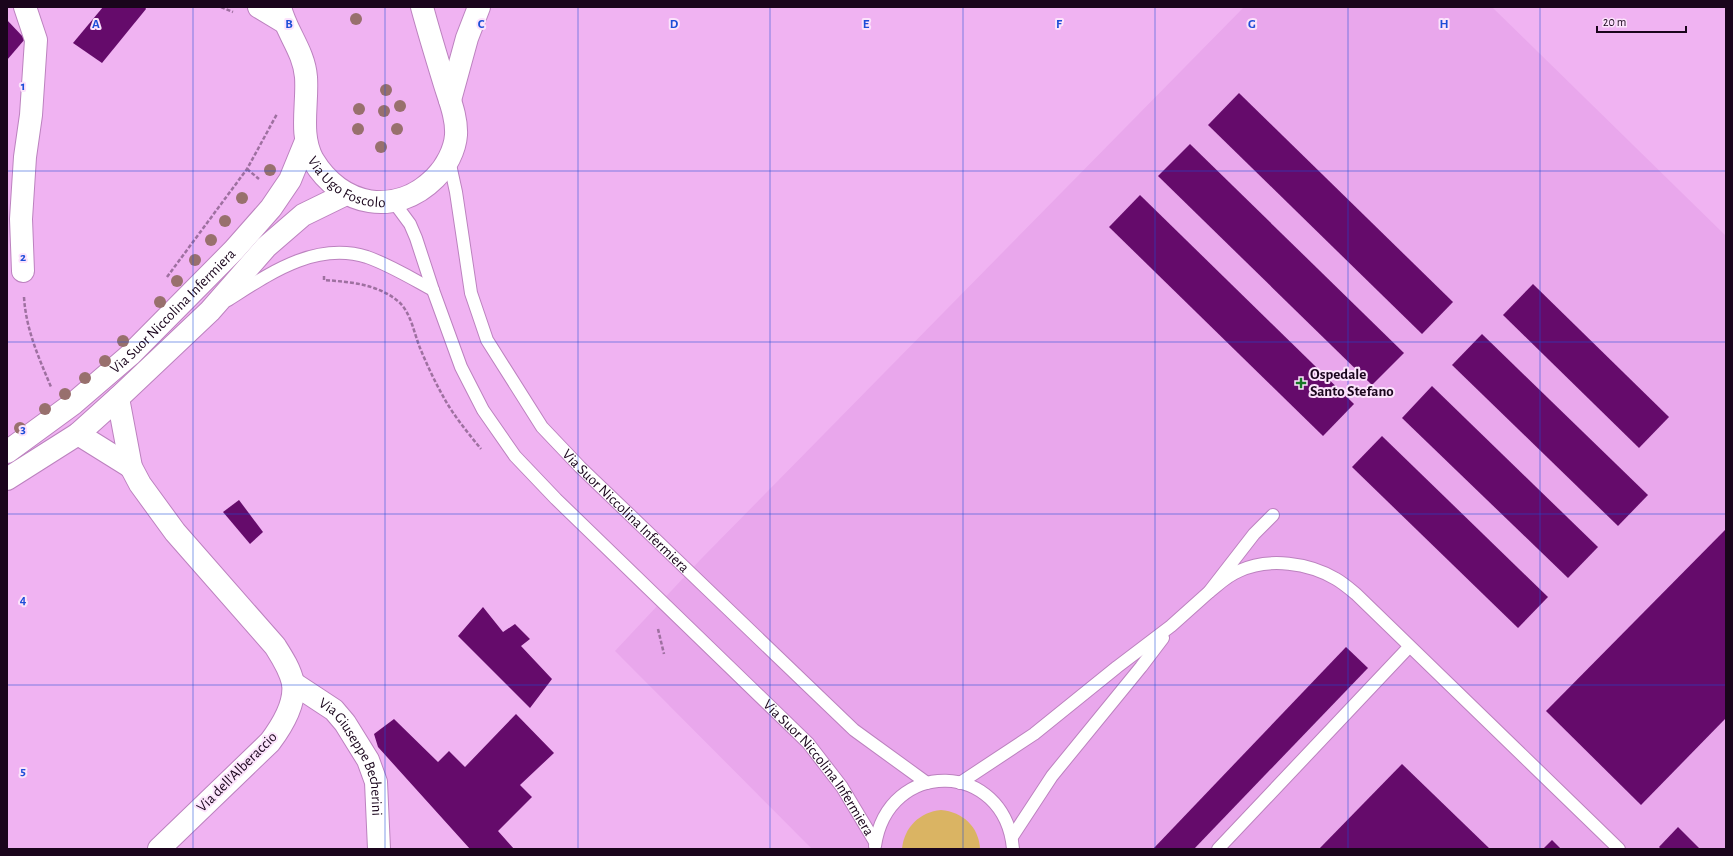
<svg xmlns="http://www.w3.org/2000/svg" width="1733" height="856" font-family="'Alegreya Sans',sans-serif">
<style>
.built{fill:#e9a7ec}
.green{fill:#dab463}
.building{fill:#650b6b}
.lines{fill:none;stroke-linecap:round;stroke-linejoin:round}
.lane-casing{stroke:#bc82bf;stroke-width:14}
.street-casing{stroke:#bc82bf;stroke-width:24}
.secondary-casing{stroke:#bc82bf;stroke-width:24}
.path{stroke:#9e70a0;stroke-width:2.5;stroke-dasharray:4 2;stroke-linecap:butt}
.lane{stroke:#fff;stroke-width:12}
.street{stroke:#fff;stroke-width:22}
.secondary{stroke:#fff;stroke-width:22}
.tree{fill:#98706d}
.grid{fill:none;stroke:#1d4ed8;stroke-width:1;stroke-opacity:0.55}
.poi-dot{fill:#187727;stroke:#fce3fc;stroke-width:1.5}
.labels{text-anchor:middle;dominant-baseline:central;stroke-width:4;stroke-linejoin:round;paint-order:stroke}
.street-label{font-size:15px;fill:#1a051c;stroke:#fce3fc}
.poi-label{font-size:15px;font-weight:bold;fill:#1a051c;stroke:#fce3fc;text-anchor:start}
.grid-label{font-size:13px;text-anchor:middle;font-weight:bold;fill:#1d4ed8;stroke:#fce3fc;stroke-width:4;stroke-linejoin:round;paint-order:stroke}
</style>
<rect width="100%" height="100%" fill="#f0b3f2"/>
<!-- built -->
<path class="built" d="M1244 7H1492L1726 236V849H812L615 651 702 558Z"/>
<!-- green -->
<path class="green" d="M941 810C963 812 979 827 980 849H902C904 827 920 812 941 810Z"/>
<!-- building -->
<g class="building">
<path d="M103 7H145L146 9 102 63 73 43Z"/>
<path d="M7 20 25 39 7 60Z"/>
<path d="M1239 93 1453 302 1422 334 1208 125Z"/>
<path d="M1190 144 1404 353 1372 385 1158 176Z"/>
<path d="M1140 195 1354 404 1323 436 1109 227Z"/>
<path d="M1533 284 1669 417 1639 448 1503 315Z"/>
<path d="M1482 334 1648 495 1618 526 1452 365Z"/>
<path d="M1432 386 1598 547 1568 578 1402 418Z"/>
<path d="M1382 436 1548 597 1518 628 1352 467Z"/>
<path d="M239 500 263 532 250 544 223 512Z"/>
<path d="M1726 529V718L1641 805 1546 711Z"/>
<path d="M483 607 503 632 515 624 530 639 521 646 552 679 530 708 458 636Z"/>
<path d="M1346 647 1368 668 1194 849H1153Z"/>
<path d="M516 714 554 753 520 785 532 797 498 831 514 849H470L378 747 374 734 394 719 438 762 449 751 465 767Z"/>
<path d="M1402 764 1490 849H1319Z"/>
<path d="M1678 827 1700 849H1661L1659 847Z"/>
<path d="M1552 840 1561 849H1543Z"/>
</g>
<g class="lines">
<!-- lane casing -->
<g class="lane-casing">
<g id="lane">
<path id="s1" d="M449 160 456 192 471 293 487 340 542 427 580 467 854 730 927 783"/>
<path id="s2" d="M393 201 410 224 416 238 433 290 461 367 483 410 515 456 556 499 808 743 842 787 875 842"/>
<path d="M228 300C269 274 315 241 367 257 390 265 411 278 433 290"/>
<path d="M1209 592C1218 585 1228 575 1239 571 1269 557 1309 563 1336 579 1343 583 1350 589 1356 594L1619 849"/>
<path d="M960 783 1034 734 1117 667 1171 626 1209 592 1254 534 1273 515"/>
<path d="M1012 837 1052 776 1141 667 1163 638"/>
<path d="M875 846C888 757 1005 760 1013 849"/>
<path d="M1218 849 1409 647"/>
</g>
</g>
<!-- street casing -->
<g class="street-casing">
<g id="street">
<path d="M23 271 21 219 25 157 31 115 36 40 25 7"/>
<path d="M118 398 131 467 140 484 175 532 275 646C282 657 290 669 293 683 296 704 282 726 270 742L159 849"/>
<path d="M78 434 131 467"/>
<path id="s3" d="M293 683 334 710 345 723 368 760 376 782 379 849"/>
</g>
</g>
<!-- secondary casing -->
<g class="secondary-casing">
<g id="secondary">
<path d="M259 7 284 22"/>
<path id="s4" d="M280 7C286 32 304 51 306 77 308 104 299 135 313 160 341 207 396 217 435 178 446 167 455 150 456 135 457 118 450 101 445 85 437 59 429 33 422 7"/>
<path d="M450 100 467 38 479 7"/>
<path id="s5" d="M7 452 74 403 130 355 234 250 271 208 290 180 306 141"/>
<path d="M7 479 78 434 118 398 210 311 266 247 303 215 346 194"/>
</g>
</g>
<!-- path -->
<g class="path">
<path d="M221 7 233 12"/>
<path d="M247 169 259 179"/>
<path d="M324 276V280C351 282 378 284 399 302 411 313 414 333 420 348 427 365 435 382 444 398 454 416 468 433 481 449"/>
<path d="M167 277 247 169 277 114"/>
<path d="M24 297C26 330 39 358 51 387"/>
<path d="M658 629 664 654"/>
</g>
<!-- lane -->
<use href="#lane" class="lane"/>
<!-- street -->
<use href="#street" class="street"/>
<!-- secondary -->
<use href="#secondary" class="secondary"/>
</g>
<!-- trees -->
<g class="tree">
<circle cx="356" cy="19" r="6"/>
<circle cx="386" cy="90" r="6"/>
<circle cx="400" cy="106" r="6"/>
<circle cx="359" cy="109" r="6"/>
<circle cx="384" cy="111" r="6"/>
<circle cx="358" cy="129" r="6"/>
<circle cx="397" cy="129" r="6"/>
<circle cx="381" cy="147" r="6"/>
<circle cx="270" cy="170" r="6"/>
<circle cx="242" cy="198" r="6"/>
<circle cx="225" cy="221" r="6"/>
<circle cx="211" cy="240" r="6"/>
<circle cx="195" cy="260" r="6"/>
<circle cx="177" cy="281" r="6"/>
<circle cx="160" cy="302" r="6"/>
<circle cx="123" cy="341" r="6"/>
<circle cx="105" cy="361" r="6"/>
<circle cx="85" cy="378" r="6"/>
<circle cx="65" cy="394" r="6"/>
<circle cx="45" cy="409" r="6"/>
<circle cx="20" cy="428" r="6"/>
</g>
<!-- grid -->
<path class="grid" d="M193 7V849M385 7V849M578 7V849M770 7V849M963 7V849M1155 7V849M1348 7V849M1540 7V849M7 171H1726M7 342H1726M7 514H1726M7 685H1726"/>
<!-- markers -->
<path class="poi-dot" d="M1299 377h4v4h4v4h-4v4h-4v-4h-4v-4h4z"/>
<g class="labels">
<!-- street labels -->
<g class="street-label">
<text stroke="none"><textPath href="#s4" startOffset="202">Via Ugo Foscolo</textPath></text>
<text stroke="none"><textPath href="#s5" startOffset="218">Via Suor Niccolina Infermiera</textPath></text>
<text stroke="none"><textPath href="#s1" startOffset="406">Via Suor Niccolina Infermiera</textPath></text>
<text stroke="none"><textPath href="#s3" startOffset="100">Via Giuseppe Becherini</textPath></text>
<text stroke="none"><textPath href="#s2" startOffset="721">Via Suor Niccolina Infermiera</textPath></text>
<text transform="translate(237 772) rotate(-45)">Via dell'Alberaccio</text>
</g>
<!-- poi labels -->
<g class="poi-label">
<text x="1310" y="374">Ospedale<tspan x="1310" dy="17">Santo Stefano</tspan></text>
</g>
</g>
<g class="grid-label">
<text x="96" y="28">A</text>
<text x="289" y="28">B</text>
<text x="481" y="28">C</text>
<text x="674" y="28">D</text>
<text x="866" y="28">E</text>
<text x="1059" y="28">F</text>
<text x="1252" y="28">G</text>
<text x="1444" y="28">H</text>
<text x="23" y="90">1</text>
<text x="23" y="261">2</text>
<text x="23" y="433">3</text>
<text x="23" y="604">4</text>
<text x="23" y="775">5</text>
</g>
<!-- border -->
<rect width="1733" height="856" fill="none" stroke="#1a051c" stroke-width="16"/>
<!-- scale -->
<path d="M1597 26v6h89v-6" fill="none" stroke="#1a051c" stroke-width="2"/>
<text x="1603" y="26" font-size="12" fill="#1a051c" stroke="#fce3fc" stroke-width="3" paint-order="stroke">20 m</text>
</svg>
